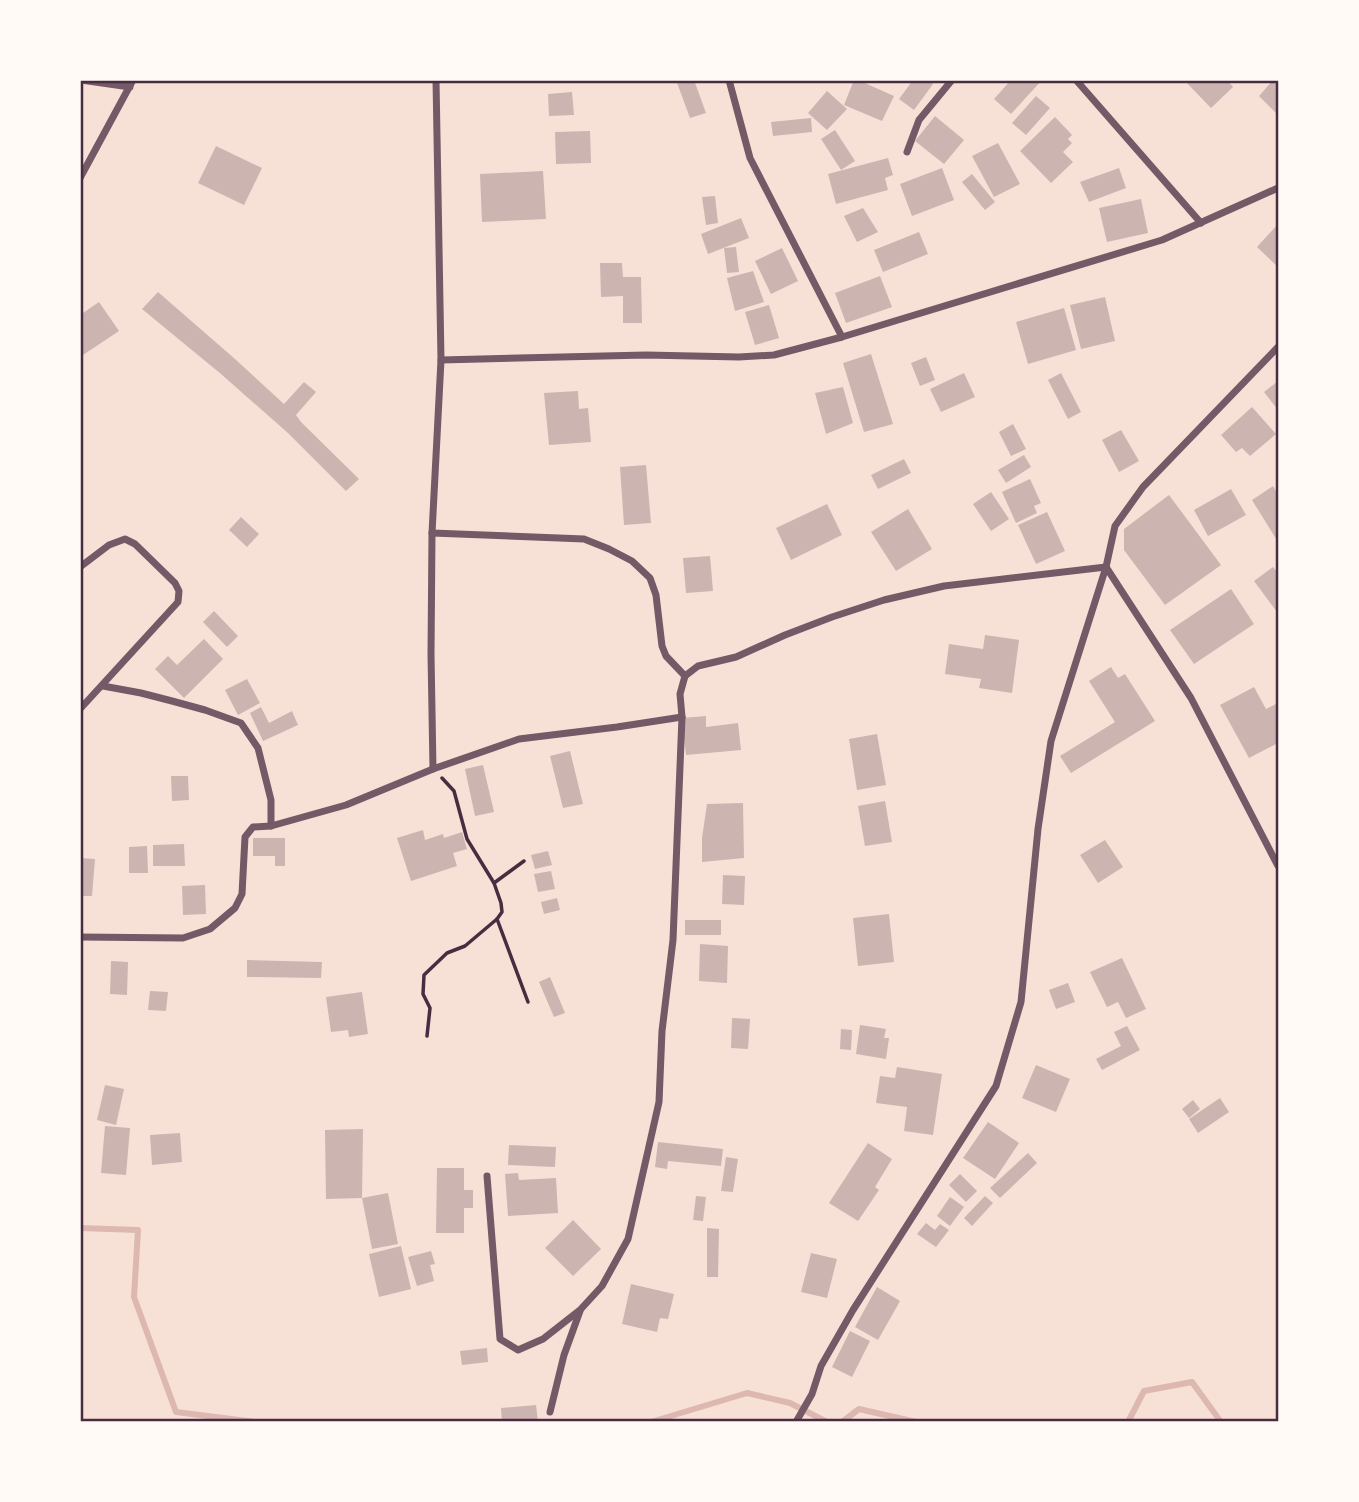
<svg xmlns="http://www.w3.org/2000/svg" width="1359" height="1502" font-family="'Crimson Pro',serif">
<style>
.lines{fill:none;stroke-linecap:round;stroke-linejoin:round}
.stream{stroke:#dcb8b0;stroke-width:6}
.building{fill:#ccb4b1}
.path{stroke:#4a2c40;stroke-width:3.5}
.minor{stroke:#755966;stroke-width:7}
.neatline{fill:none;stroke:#4a2c40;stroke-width:2.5}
</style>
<rect width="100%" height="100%" fill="#f7e1d7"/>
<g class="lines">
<!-- stream -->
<g class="stream">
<path d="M80 1228 138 1230 134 1297 176 1412 255 1422"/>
<path d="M651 1422 747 1393 790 1403 827 1422"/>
<path d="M842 1422 859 1409 916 1422"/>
<path d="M1128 1422 1144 1391 1192 1382 1221 1422"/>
</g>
</g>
<!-- building -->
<g class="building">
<path d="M676 80H694L706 113 690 118Z"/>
<path d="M854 80H858L894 96 882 121 844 105Z"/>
<path d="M913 80H928L933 84 914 110 899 99Z"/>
<path d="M1011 80H1042L1011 114 994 99Z"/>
<path d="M1184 80H1227L1233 87 1211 108Z"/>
<path d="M1273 80H1278V115L1259 96Z"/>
<path d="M827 91 847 109 827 130 808 113Z"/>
<path d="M572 92 574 115 549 116 548 94Z"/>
<path d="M1036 96 1050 108 1026 135 1012 123Z"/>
<path d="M935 116 964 140 944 164 915 141Z"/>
<path d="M1055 117 1072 135 1068 139 1072 143 1063 152 1073 162 1051 183 1020 151Z"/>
<path d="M811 118 812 132 773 136 771 122Z"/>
<path d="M835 130 855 161 841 170 821 139Z"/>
<path d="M590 131 591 163 556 164 555 132Z"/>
<path d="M998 143 1020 184 994 197 972 156Z"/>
<path d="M216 146 262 168 244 205 198 183Z"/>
<path d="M888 158 893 175 885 178 888 190 836 204 828 174Z"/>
<path d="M942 168 954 200 912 216 900 184Z"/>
<path d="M1119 168 1126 188 1089 202 1080 182Z"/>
<path d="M543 171 546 219 482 222 480 174Z"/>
<path d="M972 174 995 202 985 210 962 182Z"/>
<path d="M715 196 718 223 706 225 702 197Z"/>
<path d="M1141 199 1148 233 1107 242 1099 208Z"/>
<path d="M863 208 878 232 857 242 844 216Z"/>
<path d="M741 218 749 238 708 254 701 234Z"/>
<path d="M1278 224V267L1257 247Z"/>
<path d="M919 232 928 254 883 272 874 250Z"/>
<path d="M736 247 739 272 727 273 724 248Z"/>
<path d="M782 248 798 281 771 294 755 261Z"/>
<path d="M600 263H622L623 277H641L642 323H623V296L601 297Z"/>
<path d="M753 271 764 302 735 311 727 278Z"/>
<path d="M880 276 892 307 846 323 835 293Z"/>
<path d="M158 292 235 359 284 404 304 382 316 392 296 415 301 422 359 479 346 491 289 434 221 374 142 309Z"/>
<path d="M1105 297 1115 341 1081 349 1070 305Z"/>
<path d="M99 302 119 331 80 357V315Z"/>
<path d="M769 305 779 338 755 345 745 312Z"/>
<path d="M1064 308 1076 350 1028 364 1016 322Z"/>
<path d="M871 354 893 424 864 432 843 363Z"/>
<path d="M926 357 935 380 920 386 911 363Z"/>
<path d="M964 373 975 397 941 412 930 389Z"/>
<path d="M1061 373 1081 412 1068 419 1048 380Z"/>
<path d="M1278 381V410L1264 392Z"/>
<path d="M843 387 853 423 826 434 815 393Z"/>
<path d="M578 391 579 409 588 408 591 442 549 445 544 393Z"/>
<path d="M1252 407 1276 434 1250 456 1242 448 1236 452 1221 435Z"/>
<path d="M1013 424 1026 449 1011 456 999 432Z"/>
<path d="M1121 430 1139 461 1119 472 1102 440Z"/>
<path d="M1024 455 1031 467 1006 483 998 470Z"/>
<path d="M904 459 911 473 878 489 871 475Z"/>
<path d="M646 465 651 523 624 525 620 467Z"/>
<path d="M1030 479 1041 503 1034 506 1037 513 1016 523 1002 492Z"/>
<path d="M1273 486 1278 495V542L1252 500Z"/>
<path d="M1231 489 1246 515 1208 536 1194 510Z"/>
<path d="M991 492 1009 519 991 531 973 504Z"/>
<path d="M1169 495 1221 565 1165 605 1124 550V529Z"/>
<path d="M827 504 842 535 791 560 776 528Z"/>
<path d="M908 509 932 549 896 571 871 532Z"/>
<path d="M1047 512 1065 551 1036 564 1018 525Z"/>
<path d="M241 517 259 534 247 547 229 530Z"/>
<path d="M710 556 713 591 686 593 683 558Z"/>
<path d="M1273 567 1278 573V610L1277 612 1254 581Z"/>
<path d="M1231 589 1254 624 1194 664 1170 630Z"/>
<path d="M214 611 238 636 227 647 203 622Z"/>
<path d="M985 635 1019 640 1012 693 979 688 981 679 945 674 949 644 983 649Z"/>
<path d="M204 639 223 659 184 698 155 669 168 656 177 665Z"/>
<path d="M1111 667 1118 678 1125 674 1155 721 1071 773 1060 756 1115 722 1089 681Z"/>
<path d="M247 679 260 703 238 715 225 690Z"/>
<path d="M1254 687 1266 709 1278 703V743L1249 758 1220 705Z"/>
<path d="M261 707 269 723 292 711 298 725 263 741 250 713Z"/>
<path d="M706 716V727L738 723 741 750 686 755 682 718Z"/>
<path d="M877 734 886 785 857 790 849 739Z"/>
<path d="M570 751 583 804 563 808 550 756Z"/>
<path d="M483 765 494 812 475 816 465 769Z"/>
<path d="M171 776H188L189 800 172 801Z"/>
<path d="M885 801 892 842 865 846 858 806Z"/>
<path d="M743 803 744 858 702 862V838L707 804Z"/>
<path d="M423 830 425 840 443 834 444 838 462 832 467 849 453 853 457 866 411 881 397 838Z"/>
<path d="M253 838H285V866H275V856H253Z"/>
<path d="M1105 840 1123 867 1098 883 1080 855Z"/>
<path d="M184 844 185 866H153V845Z"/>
<path d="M147 846 148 873H129V847Z"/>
<path d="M548 851 552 865 535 869 531 855Z"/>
<path d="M80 858 95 859 92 896H80Z"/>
<path d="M551 871 555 889 538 892 534 874Z"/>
<path d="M723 875 745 876 744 905 722 904Z"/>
<path d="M205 885 206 914 183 915 182 886Z"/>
<path d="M557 898 560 910 544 914 541 902Z"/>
<path d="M889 914 894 962 858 966 853 918Z"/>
<rect x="685" y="920" width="36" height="15"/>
<path d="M700 944 728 946 727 983 699 981Z"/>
<path d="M1122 958 1146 1009 1126 1018 1118 1002 1107 1007 1090 972Z"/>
<path d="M247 960 322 962 321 978 247 977Z"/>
<path d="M111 961 128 962 127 995 110 994Z"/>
<path d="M550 977 565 1013 554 1017 539 982Z"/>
<path d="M1068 983 1075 1002 1056 1009 1049 990Z"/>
<path d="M150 991 168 992 166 1011 148 1010Z"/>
<path d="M362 992 368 1034 349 1037 348 1030 331 1032 326 997Z"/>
<path d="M732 1018 750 1019 748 1049 731 1048Z"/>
<path d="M860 1025 886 1029 884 1038H889L886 1059 856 1054Z"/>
<path d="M1127 1026 1140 1050 1102 1070 1096 1059 1121 1046 1114 1032Z"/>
<path d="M841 1029 852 1030 851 1050 840 1049Z"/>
<path d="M1036 1065 1070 1079 1056 1112 1022 1098Z"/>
<path d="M897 1067 942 1074 933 1135 904 1131 907 1107 876 1103 880 1076 895 1078Z"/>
<path d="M105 1085 124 1089 116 1125 97 1120Z"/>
<path d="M1220 1098 1229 1112 1198 1133 1189 1119Z"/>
<path d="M1193 1100 1200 1109 1189 1118 1182 1109Z"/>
<path d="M988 1122 1019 1143 995 1179 963 1158Z"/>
<path d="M105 1126 130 1128 126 1175 101 1173Z"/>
<path d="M363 1129 362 1198 326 1199 325 1130Z"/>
<path d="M180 1133 182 1162 152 1165 150 1135Z"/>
<path d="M658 1142 723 1149 721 1166 668 1161 667 1169 655 1167Z"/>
<path d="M868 1143 892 1159 875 1187 879 1190 858 1221 829 1203Z"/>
<path d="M509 1145 556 1147 555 1167 508 1165Z"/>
<path d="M1028 1153 1037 1163 1000 1198 990 1188Z"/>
<path d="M726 1157 738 1159 733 1192 721 1191Z"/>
<path d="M437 1168H464V1190H473V1208H464V1233H436Z"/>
<path d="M518 1173 519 1180 556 1178 558 1213 508 1216 505 1174Z"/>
<path d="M960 1174 977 1191 966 1202 949 1185Z"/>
<path d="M388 1193 398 1244 372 1249 362 1198Z"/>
<path d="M696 1196 706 1197 703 1221 693 1220Z"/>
<path d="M985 1196 993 1203 972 1226 964 1218Z"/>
<path d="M950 1197 964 1207 950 1226 937 1216Z"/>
<path d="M573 1220 601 1249 573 1276 545 1248Z"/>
<path d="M926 1223 935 1230 940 1224 949 1230 936 1247 917 1234Z"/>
<path d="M707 1228 719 1229 718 1277H707Z"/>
<path d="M401 1246 411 1289 379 1297 369 1254Z"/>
<path d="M431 1251 435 1264 430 1265 434 1281 417 1286 408 1257Z"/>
<path d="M811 1253 837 1259 827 1298 801 1292Z"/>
<path d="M631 1284 674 1294 668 1319 660 1318 657 1332 622 1324Z"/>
<path d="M877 1287 900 1301 878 1340 855 1327Z"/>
<path d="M850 1331 870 1341 852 1377 832 1367Z"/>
<path d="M487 1348 488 1362 462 1365 460 1351Z"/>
<path d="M536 1405 538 1422H502L501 1408Z"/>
</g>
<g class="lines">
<!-- path -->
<g class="path">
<path d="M494 883 524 861"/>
<path d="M497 919 528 1002"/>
<path d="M427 1036 430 1008 423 994 424 975 447 953 465 946 497 919 502 912 501 903 494 883 467 839 454 791 442 778"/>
</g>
<!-- minor -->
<g class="minor">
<path d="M81 80 130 87"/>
<path d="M729 80 750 158 842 337"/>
<path d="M1076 80 1201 223"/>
<path d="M907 152 919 120 952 80"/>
<path d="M80 178 133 80"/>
<path d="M441 360 646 355 739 357 774 355 842 337 1162 240 1278 188"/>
<path d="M432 533 584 539 609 549 632 561 650 578 656 595 662 646 666 656 685 676"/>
<path d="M80 567 109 545 125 539 135 544 175 583 179 591 178 602 80 709"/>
<path d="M103 686 141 693 172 701 205 710 241 723 258 748 271 800V826"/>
<path d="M433 769 431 654 432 533 441 360 436 80"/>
<path d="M80 937 183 938 210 929 235 908 242 894 245 837 253 827 271 826 346 805 433 769 519 739 617 727 682 717"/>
<path d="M487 1176 500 1339 518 1350 543 1339 580 1310 602 1286 628 1239 659 1102 662 1031 673 940 682 717 680 694 685 676 698 666 736 657 785 635 832 617 884 600 944 586 1106 567 1191 698 1278 866"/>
<path d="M550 1412 564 1355 580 1311"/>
<path d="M796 1422 812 1394 821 1366 853 1310 996 1086 1021 1002 1038 829 1051 741 1106 567 1115 526 1143 487 1278 347"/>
</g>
</g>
<!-- border -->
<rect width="1359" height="1502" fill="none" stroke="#fffaf5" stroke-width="164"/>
<rect x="82" y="82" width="1195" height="1338" class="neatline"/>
</svg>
